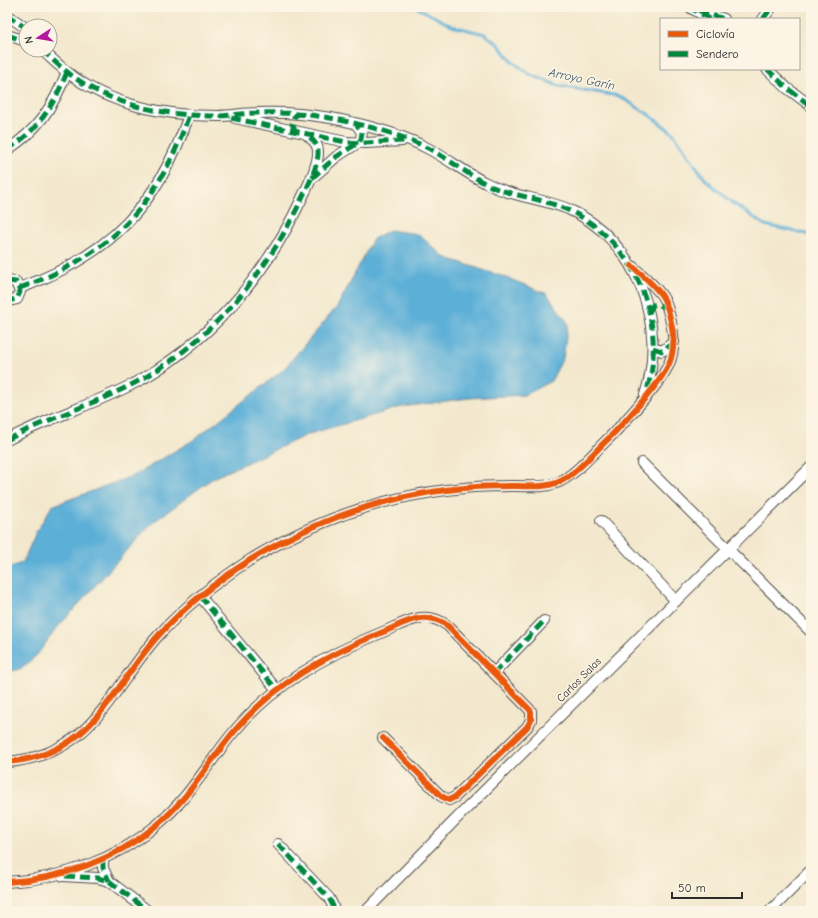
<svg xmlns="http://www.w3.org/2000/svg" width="818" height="918" font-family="'Comic Neue',sans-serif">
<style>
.water{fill:#5bafd7;stroke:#436d81}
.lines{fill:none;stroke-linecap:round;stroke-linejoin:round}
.stream{stroke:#5bafd7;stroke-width:3}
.minor-casing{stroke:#494743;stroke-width:12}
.minor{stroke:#fff;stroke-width:10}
.quiet{stroke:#00873e;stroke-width:5;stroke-dasharray:10 5;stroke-linecap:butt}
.cycleway-casing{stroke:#fcf5e5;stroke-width:8}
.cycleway{stroke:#e8590c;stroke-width:6}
.labels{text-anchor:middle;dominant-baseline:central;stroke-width:3;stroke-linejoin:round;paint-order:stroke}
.street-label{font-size:11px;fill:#2b2b2b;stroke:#fcf5e5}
.water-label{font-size:12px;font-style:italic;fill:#3c5967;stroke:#fcf5e5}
</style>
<rect width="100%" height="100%" fill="#fcf5e5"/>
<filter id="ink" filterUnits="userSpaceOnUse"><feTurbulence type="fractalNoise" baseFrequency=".025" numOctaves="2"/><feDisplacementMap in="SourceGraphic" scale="8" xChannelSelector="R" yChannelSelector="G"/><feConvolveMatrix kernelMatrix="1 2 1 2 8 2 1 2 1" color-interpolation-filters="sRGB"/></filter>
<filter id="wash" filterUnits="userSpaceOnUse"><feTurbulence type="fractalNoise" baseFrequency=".012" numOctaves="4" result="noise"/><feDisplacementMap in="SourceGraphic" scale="16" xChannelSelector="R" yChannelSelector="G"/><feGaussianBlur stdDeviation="0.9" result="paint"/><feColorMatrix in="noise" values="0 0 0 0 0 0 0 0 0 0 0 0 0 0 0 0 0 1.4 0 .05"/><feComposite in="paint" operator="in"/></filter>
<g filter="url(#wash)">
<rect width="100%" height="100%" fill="#f3e8cd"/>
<!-- water -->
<path class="water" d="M390 230 418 234 444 257 510 279 547 294 568 323 563 358 551 381 524 395 469 398 402 407 309 434 213 478 151 524 56 629 37 655 22 668 7 673V569L23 562 36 532 52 506 135 475 195 439 283 370 337 307 373 239Z"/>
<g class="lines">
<!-- stream -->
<path class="stream" d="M416 7 452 26 485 34 498 44 513 62 531 75 559 86 619 96 648 114 673 133 705 179 734 204 765 225 811 235"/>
</g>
</g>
<g filter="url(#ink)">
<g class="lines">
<!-- minor casing -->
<g class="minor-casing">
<g id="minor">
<path d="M7 15 26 28"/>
<path d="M710 19 691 8 724 19"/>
<path d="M763 19 772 7"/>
<path d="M7 35 26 41"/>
<path d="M42 50C50 57 58 65 66 71 107 105 166 116 218 116 231 116 244 113 257 113 282 112 307 114 331 118 362 124 401 134 429 149 448 159 466 173 486 183 512 197 541 198 568 209 637 239 668 326 645 395"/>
<path d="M767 69 787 88 811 106"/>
<path d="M235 118 346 142 366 143 402 141"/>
<path d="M7 150C38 130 53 107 67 72"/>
<path d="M312 178 336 157 358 143 361 139 362 132 356 124"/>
<path d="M7 281 16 282 20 292 17 299 7 301"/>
<path d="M20 288C110 255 158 206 189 115"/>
<path d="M653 348 662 351 674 342"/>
<path d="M7 440C46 419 89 406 129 386 206 347 266 276 302 198 308 186 322 159 317 146 315 142 311 138 307 135"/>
<path d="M642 463 810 631"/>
<path d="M601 521 676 601"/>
<path d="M200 596 277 690"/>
<path d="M494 673 544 621"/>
<path d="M7 762C93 755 108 693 157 637 184 607 217 581 250 560 315 520 388 495 464 488 481 486 498 486 515 486 529 486 543 488 556 483 574 477 595 451 609 438 622 425 634 411 646 397 667 372 679 356 671 322 669 313 667 303 662 296 654 284 642 275 632 266"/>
<path d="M278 844 329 898 333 906 332 911"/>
<path d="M103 860V868L109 881"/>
<path d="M63 876 98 878 109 881 148 911"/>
<path d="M7 882C62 879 115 860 157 825 188 799 207 765 232 734 272 685 326 655 383 632 407 622 425 609 448 626L531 711V720L527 727 455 797 449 800 441 796 383 738"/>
<path d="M366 911 461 814 811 467"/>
<path d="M770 911 811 870"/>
</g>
</g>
<!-- minor -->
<use href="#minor" class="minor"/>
<!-- quiet -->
<g class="quiet">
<path d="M7 15 26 28"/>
<path d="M710 19 691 8 724 19"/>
<path d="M763 19 772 7"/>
<path d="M7 35 26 41"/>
<path d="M42 50C50 57 58 65 66 71 107 105 165 116 217 116 230 116 243 113 256 113 281 112 306 114 330 118 361 124 400 134 428 148 449 159 467 174 488 185 514 197 544 198 570 211 636 242 669 325 646 393"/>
<path d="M767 69 787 88 811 106"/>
<path d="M231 118 346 142 366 143 404 141"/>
<path d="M296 132 292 124 294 117 298 114"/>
<path d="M7 150C38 130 53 107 67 72"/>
<path d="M312 178 336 157 358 143 361 139 362 132 357 125"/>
<path d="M7 281 16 282 20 292 17 299 7 301"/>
<path d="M20 288C110 255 158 206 189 115"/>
<path d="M649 312 653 305 657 304 667 308"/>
<path d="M653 348 662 351 674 342"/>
<path d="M7 440C46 419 89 406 129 386 206 347 266 276 302 198 308 186 322 159 317 146 315 142 311 138 307 135"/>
<path d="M200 596 277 690"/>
<path d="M494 673 544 621"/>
<path d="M278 844 329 898 333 906 332 911"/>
<path d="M103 860V868L109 881"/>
<path d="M65 876 98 878 109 881 148 911"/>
</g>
<!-- cycleway casing -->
<g class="cycleway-casing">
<g id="cycleway">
<path d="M7 762C93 755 108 693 157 637 184 607 217 581 250 560 315 520 388 495 464 488 481 486 498 486 515 486 529 486 543 488 556 483 574 477 595 451 609 438 622 425 634 411 646 397 667 372 679 356 671 322 669 313 667 303 662 296 654 284 642 275 632 266"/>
<path d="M7 882C62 879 115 860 157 825 188 799 207 765 232 734 272 685 326 655 383 632 407 622 425 609 448 626L531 711V720L527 727 455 797 449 800 441 796 383 738"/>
</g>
</g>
<!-- cycleway -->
<use href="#cycleway" class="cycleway"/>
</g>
</g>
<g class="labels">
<!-- street labels -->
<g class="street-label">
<text transform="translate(579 680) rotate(-45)">Carlos Salas</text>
</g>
<!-- water labels -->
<g class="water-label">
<text transform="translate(582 79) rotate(12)">Arroyo Garín</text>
</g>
</g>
<!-- margin -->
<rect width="818" height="918" fill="none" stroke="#fcf5e5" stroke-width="24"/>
<!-- legend -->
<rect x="660" y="18" width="140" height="52" fill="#fcf5e5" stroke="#a8a49b"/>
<rect x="668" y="31" width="20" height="6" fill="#e8590c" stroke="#a8a49b"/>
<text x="696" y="38" font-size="12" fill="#2b2b2b">Ciclovía</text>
<rect x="668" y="51" width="20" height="6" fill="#00873e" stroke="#a8a49b"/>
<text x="696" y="58" font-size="12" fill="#2b2b2b">Sendero</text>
<!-- north arrow -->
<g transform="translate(38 38) rotate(258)"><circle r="19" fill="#fcf5e5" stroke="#a8a49b"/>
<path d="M0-3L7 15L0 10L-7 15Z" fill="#b5179e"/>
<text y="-6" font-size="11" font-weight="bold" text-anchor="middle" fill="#2b2b2b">N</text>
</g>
<!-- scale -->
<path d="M672 892v6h70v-6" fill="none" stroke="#2b2b2b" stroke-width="2"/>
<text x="678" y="892" font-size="12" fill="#2b2b2b" stroke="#fcf5e5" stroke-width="3" paint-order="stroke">50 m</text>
</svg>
